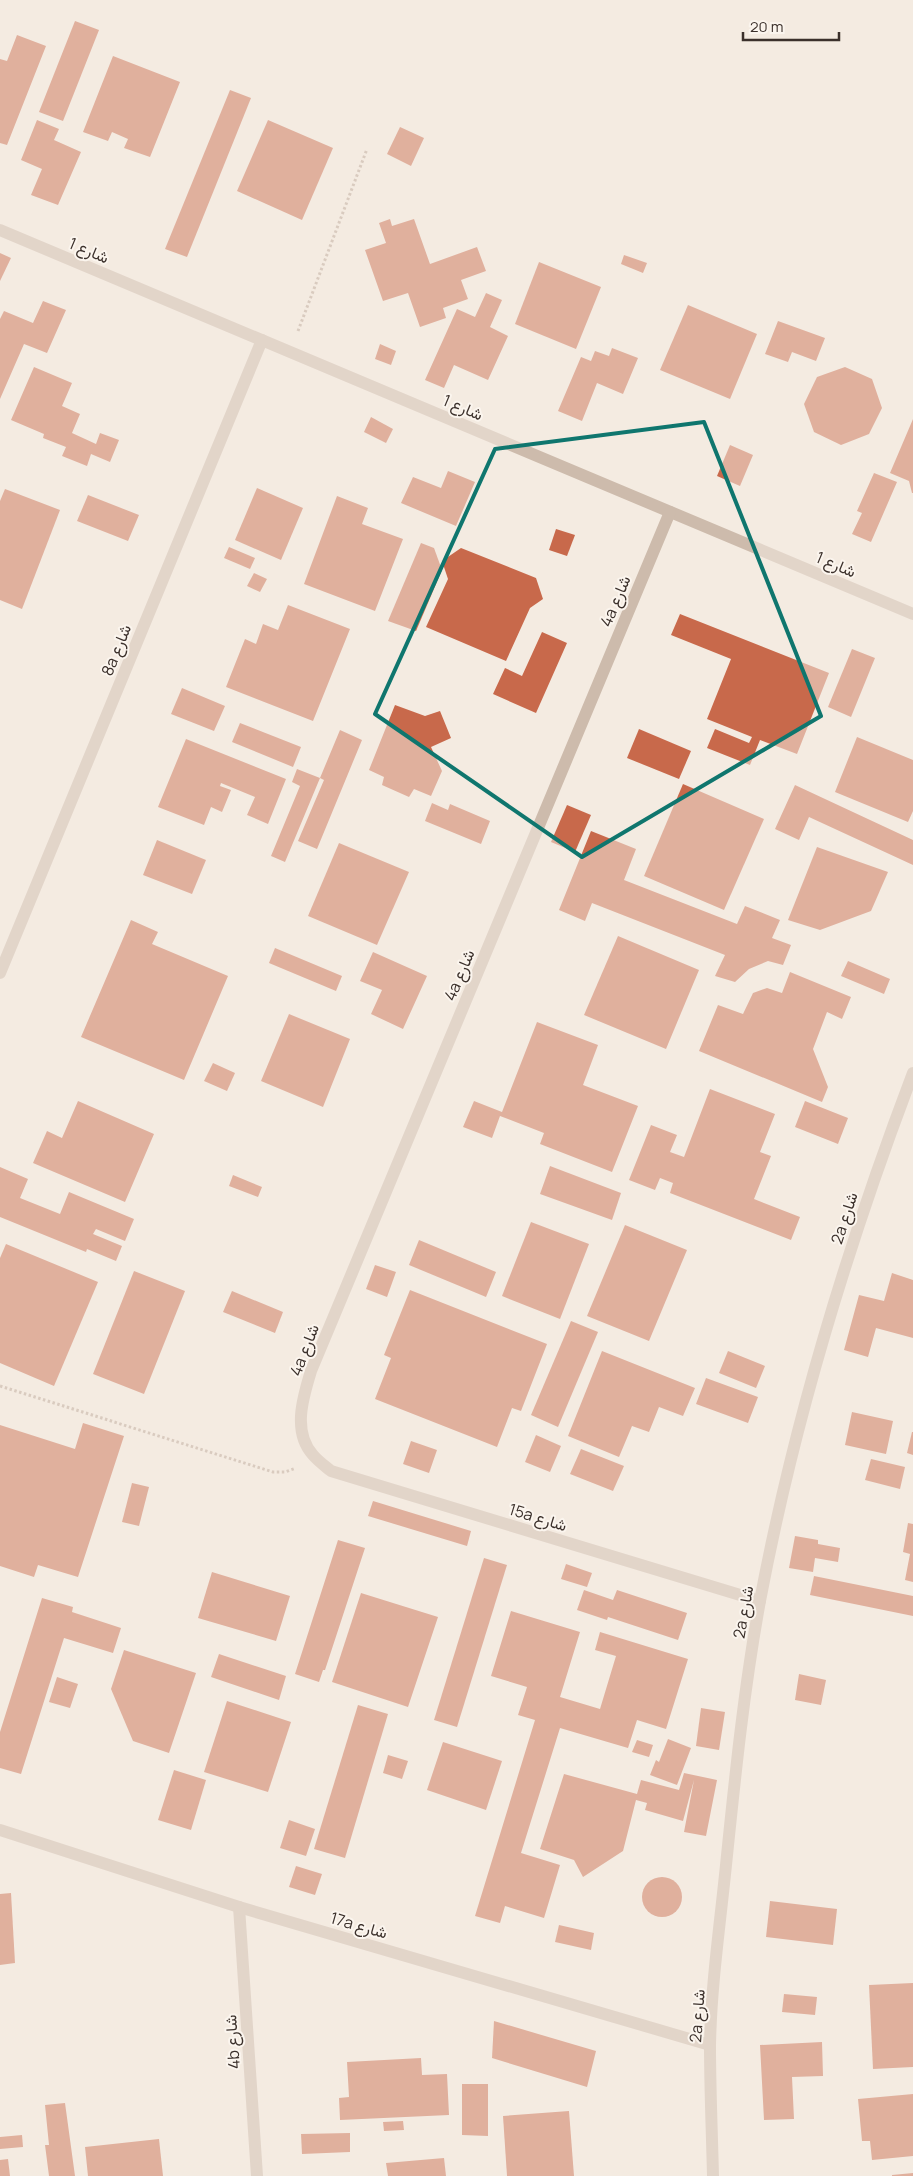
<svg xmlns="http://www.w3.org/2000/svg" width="913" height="2176" font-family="Manrope,Vazirmatn,sans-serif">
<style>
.building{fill:#c8694b}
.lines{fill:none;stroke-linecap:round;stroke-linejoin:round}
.path{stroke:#b9a596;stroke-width:3;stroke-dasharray:2.5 2.5;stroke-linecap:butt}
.minor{stroke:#cdbbac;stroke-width:12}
.marked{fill:none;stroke:#0f766e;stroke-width:4;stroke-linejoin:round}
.labels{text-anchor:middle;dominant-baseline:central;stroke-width:4;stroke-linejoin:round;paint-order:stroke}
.street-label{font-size:16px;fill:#3b302b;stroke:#fbf5ee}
</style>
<rect width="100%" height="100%" fill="#f4ebe1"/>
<!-- building -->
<g class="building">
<path d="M75 21 99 30 63 121 39 112Z"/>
<path d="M17 35 46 46 7 145 0 143V59L7 61Z"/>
<path d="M113 56 180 82 150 157 124 148 128 139 112 132 108 141 83 132Z"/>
<path d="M230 90 251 98 187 257 165 249Z"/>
<path d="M37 120 59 129 54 140 81 152 58 205 31 195 42 169 21 160Z"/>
<path d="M268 120 333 148 302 220 237 191Z"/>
<path d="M400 127 424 138 411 166 387 154Z"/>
<path d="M390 219 392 226 414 219 430 264 477 247 486 271 461 280 468 299 443 308 446 318 420 327 408 293 383 301 365 250 386 243 379 223Z"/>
<path d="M0 253 11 258 0 281Z"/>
<path d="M624 255 647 263 643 273 621 264Z"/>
<path d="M539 262 601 287 576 349 515 324Z"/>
<path d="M486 293 502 300 490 327 508 336 488 380 454 365 444 388 425 380 457 309 475 317Z"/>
<path d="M43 301 66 310 47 353 24 344 0 399V319L4 311 33 323Z"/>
<path d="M688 305 757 334 730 399 660 370Z"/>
<path d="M778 321 825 338 816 361 792 352 788 362 765 354Z"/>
<path d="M380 344 396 351 391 365 375 359Z"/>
<path d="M612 348 638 358 623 394 597 383 582 421 558 411 581 357 591 361 595 351 609 356Z"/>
<path d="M34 367 72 383 62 406 80 414 72 433 96 444 100 433 119 440 110 462 91 454 87 466 62 456 66 447 43 438 44 434 11 420Z"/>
<path d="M845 367 872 379 882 408 869 434 841 445 814 432 804 404 817 377Z"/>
<path d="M371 417 393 429 386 443 364 432Z"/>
<path d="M913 419V493H912L909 481 890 473Z"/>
<path d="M730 445 753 455 740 486 717 476Z"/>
<path d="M448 471 475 482 456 526 401 503 413 477 441 488Z"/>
<path d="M874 473 897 482 871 542 852 534 862 513 857 511Z"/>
<path d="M257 488 303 508 281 560 235 540Z"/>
<path d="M5 489 60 510 22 609 0 600V501Z"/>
<path d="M88 495 139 515 128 541 77 521Z"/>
<path d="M337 496 368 508 362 524 403 539 375 611 304 584Z"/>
<path d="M556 529 575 535 567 556 549 550Z"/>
<path d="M421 543 434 548 442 570 416 631 388 621Z"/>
<path d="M229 547 255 558 250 569 224 558Z"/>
<path d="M461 548 536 578 543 599 530 608 506 661 426 627 448 579 442 561Z"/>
<path d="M254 573 267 579 260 592 247 586Z"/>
<path d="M288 605 350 629 313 721 226 687 245 639 256 644 263 624 278 630Z"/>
<path d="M680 614 829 673 797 754 760 740 750 765 707 748 715 729 749 743 752 737 707 719 731 659 671 635Z"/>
<path d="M542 632 567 643 536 713 493 694 505 668 522 676Z"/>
<path d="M852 649 875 658 851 717 828 707Z"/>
<path d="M182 688 225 706 214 731 171 714Z"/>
<path d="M395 705 425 716 440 711 451 738 431 747 442 771 431 796 414 789 409 797 382 785 384 777 369 770Z"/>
<path d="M240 723 301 747 293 767 232 742Z"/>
<path d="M639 729 691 751 679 779 627 758Z"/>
<path d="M340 730 362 740 317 849 298 841 324 780 320 778Z"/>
<path d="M857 737 913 760V811L908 822 835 792Z"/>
<path d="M186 739 286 779 268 824 247 815 255 797 221 783 220 786 231 790 222 812 211 807 204 825 158 807Z"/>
<path d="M297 769 320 778 285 862 271 856 300 786 292 782Z"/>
<path d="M683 784 764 819 724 910 644 876Z"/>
<path d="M795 785 913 840V865L809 817 799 840 775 829Z"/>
<path d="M432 803 448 810 450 804 490 821 481 844 425 821Z"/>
<path d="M567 805 591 815 575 852 551 842Z"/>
<path d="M591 831 636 849 624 880 737 924 745 906 780 920 772 938 791 945 783 965 768 961 749 969 735 982 715 976 725 955 592 903 585 921 559 910Z"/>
<path d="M157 840 206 860 192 894 143 875Z"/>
<path d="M339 843 409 872 377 945 308 916Z"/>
<path d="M817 847 888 872 871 911 820 930 788 920Z"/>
<path d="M131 920 158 932 152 944 228 976 184 1080 81 1037Z"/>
<path d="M618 936 699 970 666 1049 584 1015Z"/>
<path d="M275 948 342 976 336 991 269 963Z"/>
<path d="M373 952 427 976 403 1029 371 1014 382 990 360 981Z"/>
<path d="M848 961 890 979 884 994 841 976Z"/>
<path d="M790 972 851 997 842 1019 827 1012 813 1049 828 1087 822 1102 699 1051 718 1005 743 1014 753 993 767 988 782 993Z"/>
<path d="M289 1014 350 1039 323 1107 261 1081Z"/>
<path d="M537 1022 598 1045 583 1085 638 1106 612 1172 540 1144 544 1133 500 1116 492 1138 463 1127 474 1101 502 1112Z"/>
<path d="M213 1063 235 1073 227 1091 204 1081Z"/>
<path d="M710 1089 775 1114 760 1152 771 1156 754 1199 800 1217 791 1240 670 1193 673 1183 660 1178 655 1190 629 1180 651 1125 677 1135 670 1152 684 1157Z"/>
<path d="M78 1101 154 1134 125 1202 33 1163 47 1131 62 1138Z"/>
<path d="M805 1101 848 1118 838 1144 795 1127Z"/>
<path d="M550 1166 621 1193 612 1220 540 1194Z"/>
<path d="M0 1167 28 1179 20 1198 60 1214 69 1192 134 1219 125 1241 96 1229 93 1234 122 1246 116 1261 87 1249 86 1252 0 1217Z"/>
<path d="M233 1175 262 1187 258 1197 229 1186Z"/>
<path d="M531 1222 589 1244 560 1319 502 1296Z"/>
<path d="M625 1225 687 1250 649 1341 587 1316Z"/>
<path d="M419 1240 496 1272 486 1297 409 1265Z"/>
<path d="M6 1244 98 1282 54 1386 0 1363V1258Z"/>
<path d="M375 1265 396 1272 387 1297 366 1289Z"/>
<path d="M134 1271 185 1291 144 1394 93 1374Z"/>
<path d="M892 1273 913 1280V1338L876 1328 868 1357 844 1350 859 1295 884 1301Z"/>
<path d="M410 1290 547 1344 521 1411 512 1408 497 1447 375 1399 391 1358 384 1355Z"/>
<path d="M232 1291 283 1312 275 1333 223 1312Z"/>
<path d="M571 1321 598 1332 558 1427 531 1415Z"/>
<path d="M602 1351 695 1388 683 1416 659 1407 649 1432 632 1426 619 1457 568 1436Z"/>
<path d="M728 1351 765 1366 756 1388 719 1373Z"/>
<path d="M706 1378 758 1397 748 1423 696 1404Z"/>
<path d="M852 1412 893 1421 886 1454 845 1445Z"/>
<path d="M83 1423 124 1436 78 1577 38 1565 34 1577 0 1566V1425L75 1449Z"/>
<path d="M912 1432H913V1455L907 1453Z"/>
<path d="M536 1435 561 1446 550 1472 525 1462Z"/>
<path d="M411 1441 437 1450 429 1473 403 1464Z"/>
<path d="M581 1449 624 1466 613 1491 570 1474Z"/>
<path d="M871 1459 905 1467 900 1489 865 1480Z"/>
<path d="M132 1483 149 1487 139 1526 122 1522Z"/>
<path d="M373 1501 471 1531 467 1546 368 1516Z"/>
<path d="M908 1523 913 1524V1582L905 1580 910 1554 903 1552Z"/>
<path d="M795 1536 818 1540V1544L840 1548 838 1562 815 1558 813 1572 789 1568Z"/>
<path d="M338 1540 365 1548 325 1670H323L319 1682 295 1674Z"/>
<path d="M484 1558 507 1565 457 1727 434 1720Z"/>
<path d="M566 1564 592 1573 587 1587 561 1579Z"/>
<path d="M212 1572 290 1596 276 1641 198 1618Z"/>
<path d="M814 1576 913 1596V1616L810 1595Z"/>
<path d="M584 1590 613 1600 617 1590 687 1613 678 1640 608 1617 607 1620 577 1610Z"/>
<path d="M361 1593 438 1617 408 1707 332 1682Z"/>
<path d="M42 1598 73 1607 72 1612 121 1628 113 1653 64 1638 21 1774 0 1768V1732Z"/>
<path d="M511 1611 580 1632 560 1697 600 1709 616 1656 595 1650 600 1632 688 1659 666 1729 637 1720 628 1748 560 1728 521 1853 560 1865 544 1918 505 1906 500 1923 475 1916 535 1720 518 1715 527 1687 491 1676Z"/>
<path d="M124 1650 196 1673 169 1753 133 1741 111 1689Z"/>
<path d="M219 1654 286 1676 279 1700 211 1677Z"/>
<path d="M799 1674 826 1680 821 1705 795 1700Z"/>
<path d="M57 1677 78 1684 70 1708 49 1702Z"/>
<path d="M227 1701 291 1722 268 1792 204 1772Z"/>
<path d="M358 1705 388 1714 345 1858 314 1849Z"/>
<path d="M701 1708 725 1712 719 1750 696 1746Z"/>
<path d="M668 1739 691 1748 677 1785 650 1775 656 1760 659 1762Z"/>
<path d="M637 1740 653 1745 649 1757 632 1752Z"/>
<path d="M443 1742 502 1761 486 1810 427 1790Z"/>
<path d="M388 1755 408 1761 402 1779 383 1773Z"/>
<path d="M174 1770 206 1780 191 1830 158 1820Z"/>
<path d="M684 1773 717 1780 706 1836 684 1832 694 1780 683 1821 645 1810 647 1803 636 1800 623 1851 583 1877 574 1860 540 1849 564 1774 637 1794 641 1780 679 1790Z"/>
<path d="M289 1820 315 1829 306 1856 280 1848Z"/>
<path d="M296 1866 322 1874 315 1895 289 1887Z"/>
<circle cx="662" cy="1897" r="20"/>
<path d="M11 1893 15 1963 0 1965V1894Z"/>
<path d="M770 1901 837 1909 833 1945 766 1937Z"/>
<path d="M559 1925 594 1933 591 1950 555 1942Z"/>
<path d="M913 1983V2067L873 2069 869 1985Z"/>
<path d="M784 1994 817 1997 815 2015 782 2012Z"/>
<path d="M494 2021 596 2051 587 2087 492 2058Z"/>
<path d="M822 2042 823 2076 792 2077 794 2119 764 2120 760 2045Z"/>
<path d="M421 2058 422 2075 447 2074 449 2115 340 2120 339 2098 349 2097 347 2062Z"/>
<path d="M462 2084H488V2136L462 2135Z"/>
<path d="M913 2094V2156L872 2160 870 2141H862L858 2099Z"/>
<path d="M65 2103 75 2176H49L45 2145H49L45 2105Z"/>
<path d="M569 2111 574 2176H507L503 2116Z"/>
<path d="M403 2121 404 2130 384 2131 383 2122Z"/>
<path d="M350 2133V2152L302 2154 301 2134Z"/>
<path d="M22 2135 23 2147 0 2149V2137Z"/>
<path d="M159 2139 163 2176H88L85 2147Z"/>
<path d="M444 2158 446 2176H388L386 2163Z"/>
<path d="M8 2159 10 2176H0V2160Z"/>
<path d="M913 2173V2176H892V2175Z"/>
</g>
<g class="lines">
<!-- path -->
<g class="path">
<path d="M298 331 367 149"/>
<path d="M0 1386 273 1472H285L296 1468"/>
</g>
<!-- minor -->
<g class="minor">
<path d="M0 230 913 614"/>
<path d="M670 512 311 1371C303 1397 292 1432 313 1455 318 1461 325 1466 331 1471L760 1601"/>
<path d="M0 973 262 340"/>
<path d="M0 1830 239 1907 710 2045"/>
<path d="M239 1907 257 2176"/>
<path d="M713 2176C712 2133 710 2089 710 2046 711 1986 720 1925 726 1865 735 1777 744 1688 760 1601 794 1421 848 1244 913 1073"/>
</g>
</g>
<!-- marked area -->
<path d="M0 0H913V2176H0ZM704 422 821 716 582 857 375 714 495 449Z" fill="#f4ebe1" fill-opacity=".55" fill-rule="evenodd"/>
<path class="marked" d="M704 422 821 716 582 857 375 714 495 449Z"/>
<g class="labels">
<!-- street labels -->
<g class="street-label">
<text transform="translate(89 250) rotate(23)">شارع 1</text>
<text transform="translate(463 407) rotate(23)">شارع 1</text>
<text transform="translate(836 564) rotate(23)">شارع 1</text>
<text transform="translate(615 601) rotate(-67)">4a شارع</text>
<text transform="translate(116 650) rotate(-68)">8a شارع</text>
<text transform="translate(459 975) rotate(-67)">4a شارع</text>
<text transform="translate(844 1218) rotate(-72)">2a شارع</text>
<text transform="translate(304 1350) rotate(-69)">4a شارع</text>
<text transform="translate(538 1517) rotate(17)">15a شارع</text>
<text transform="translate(743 1612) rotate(-80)">2a شارع</text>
<text transform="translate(359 1925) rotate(16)">17a شارع</text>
<text transform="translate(697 2016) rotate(-86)">2a شارع</text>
<text transform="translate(232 2042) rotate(-94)">4b شارع</text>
</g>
</g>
<!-- scale -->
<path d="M743 32v8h96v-8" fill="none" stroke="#3b302b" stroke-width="2.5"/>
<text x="750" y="32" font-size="15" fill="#3b302b" stroke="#fbf5ee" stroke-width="4" paint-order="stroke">20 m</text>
</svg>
